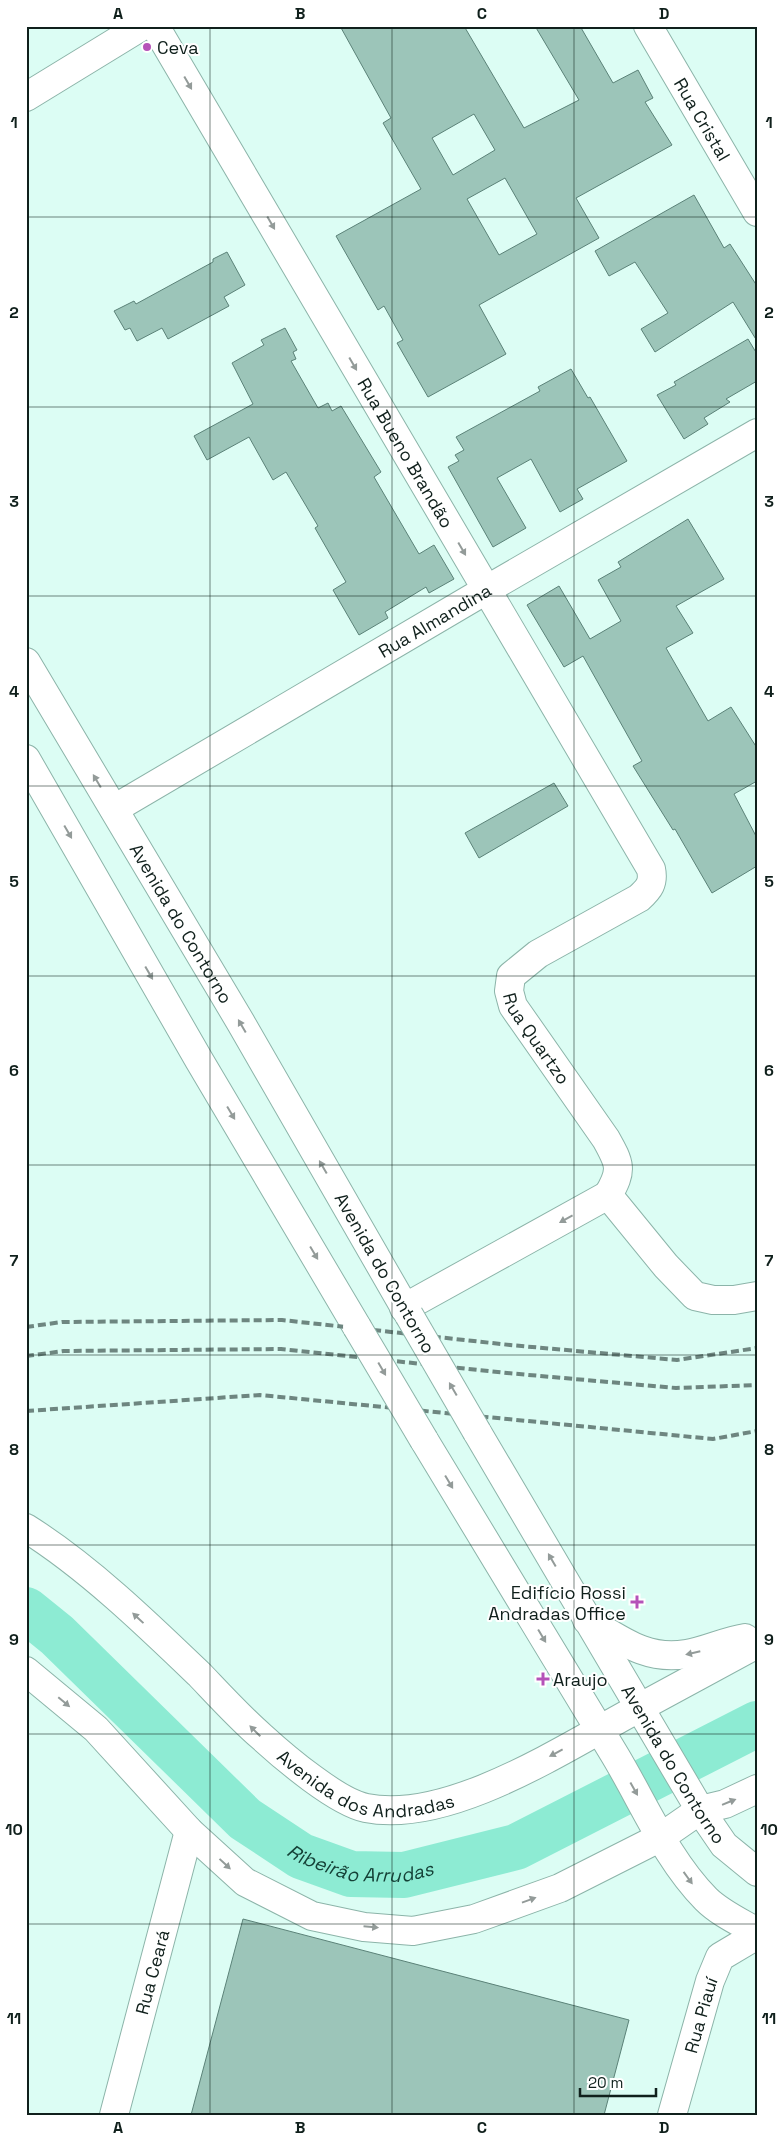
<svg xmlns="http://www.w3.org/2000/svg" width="783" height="2141" font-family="'Space Grotesk',sans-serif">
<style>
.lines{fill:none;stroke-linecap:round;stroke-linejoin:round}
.river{stroke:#8debd3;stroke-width:46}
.building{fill:#9cc5b9;stroke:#5b8278;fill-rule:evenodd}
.minor-casing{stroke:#8cb4a9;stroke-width:30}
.major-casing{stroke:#8cb4a9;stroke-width:30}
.minor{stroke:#fff;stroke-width:28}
.major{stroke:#fff;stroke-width:28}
.rail{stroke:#6e8680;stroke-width:4;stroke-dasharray:8 4;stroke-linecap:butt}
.major-bridge-casing{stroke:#8cb4a9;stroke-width:30;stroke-linecap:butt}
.major-bridge{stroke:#fff;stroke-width:28}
.oneway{fill:#939b99}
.grid{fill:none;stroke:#10201c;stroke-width:1;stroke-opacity:0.55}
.poi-dot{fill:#b552b8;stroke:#fff;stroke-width:2}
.labels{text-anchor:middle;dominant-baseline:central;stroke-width:4;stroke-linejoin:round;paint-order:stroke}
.poi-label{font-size:18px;fill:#10201c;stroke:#fff;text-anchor:start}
.street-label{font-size:18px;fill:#10201c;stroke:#fff}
.water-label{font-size:19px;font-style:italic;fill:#154137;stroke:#fff}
.neatline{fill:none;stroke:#10201c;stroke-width:2}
.grid-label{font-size:16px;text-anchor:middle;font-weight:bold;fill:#10201c}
</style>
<rect width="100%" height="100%" fill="#dcfdf4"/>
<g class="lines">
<!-- river -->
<path class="river" id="s1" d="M26 1610 57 1635 245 1819 301 1856 351 1874 404 1875 516 1847 757 1724"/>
</g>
<!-- building -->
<g class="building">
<path d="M340 26H464L524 128 579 100 535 26H580L613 83 638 70 653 98 645 102 672 145 576 198 599 238 479 305 506 354 428 397 397 343 403 340 384 306 378 310 336 236 421 189 383 123 391 118ZM474 114 495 150 453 175 432 138ZM505 178 537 234 499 255 467 199Z"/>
<path d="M694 195 724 248 730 244 757 286V341L733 302 655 352 641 329 668 313 635 262 609 276 595 251Z"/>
<path d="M227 252 245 285 224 297 229 306 168 339 162 328 137 341 130 328 125 330 114 311 134 301 136 304 213 262V259Z"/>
<path d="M285 328 297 350 293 352 296 359 291 361 318 408 328 403 332 411 341 406 381 472 374 477 419 554 434 545 454 579 429 593 426 587 385 612 388 618 359 635 333 590 346 582 315 528 318 526 286 472 273 480 249 437 207 460 194 436 253 404 232 363 264 345 261 340Z"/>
<path d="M748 339 757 354V381L726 399 730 402 704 418 708 424 684 439 657 395 676 385 674 382Z"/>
<path d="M571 369 588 398 590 397 627 461 577 489 583 499 560 512 531 459 497 478 526 528 493 547 448 467 459 461 455 455 464 450 456 437 540 391 538 387Z"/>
<path d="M688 519 724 579 676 606 693 633 666 648 708 721 731 707 757 748V781L734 794 757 838V866L712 893 675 829 673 830 633 766 642 761 583 656 564 667 527 605 559 586 590 639 621 621 598 580 621 567 618 562Z"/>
<path d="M554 783 568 806 479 858 465 833Z"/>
<path d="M243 1919 629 2020 604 2115H191Z"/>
</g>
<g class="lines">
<!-- minor casing -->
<g class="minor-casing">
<g id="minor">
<path id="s2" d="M155 26 651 869C654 883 649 889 639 898L538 954 511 976 509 991 513 1006 606 1139C620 1164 623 1170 608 1195"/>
<path id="s3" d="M648 26 757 212"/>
<path d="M26 97 142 26"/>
<path id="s4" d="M114 809 486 590 757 433"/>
<path d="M608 1195 666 1266 695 1296 713 1300H734L757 1296"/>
<path d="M404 1308 608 1195"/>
<path id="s5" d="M114 2115 189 1831"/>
<path id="s6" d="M672 2115 710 1981 720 1957 757 1935"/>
</g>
</g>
<!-- major casing -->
<g class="major-casing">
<g id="major">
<path id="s7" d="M26 662 241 1023 409 1315"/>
<path d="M26 759 199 1060 357 1327"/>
<path id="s8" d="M477 1432 700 1810 724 1845 757 1872"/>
<path d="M424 1440C487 1544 550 1648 613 1752 643 1801 665 1857 706 1899 720 1913 740 1922 757 1932"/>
<path id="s9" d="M26 1528C88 1567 147 1624 200 1675 220 1696 240 1718 262 1737 285 1758 337 1802 366 1808 449 1825 566 1747 637 1709 677 1687 717 1666 757 1644"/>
<path d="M587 1620C620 1639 646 1661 686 1654 706 1651 725 1641 745 1638"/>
<path d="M26 1671 96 1729 189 1831 245 1882 312 1916 364 1927 413 1931 474 1919 560 1888 661 1837 700 1810 725 1804 757 1789"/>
</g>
</g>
<!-- minor -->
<use href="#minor" class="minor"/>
<!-- major -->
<use href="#major" class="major"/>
<!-- rail -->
<g class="rail">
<path d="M26 1327 62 1322 282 1320 510 1345 677 1360 757 1348"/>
<path d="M26 1356 64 1351 281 1349 507 1373 676 1388 757 1385"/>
<path d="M26 1411 260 1395 713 1439 757 1431"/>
</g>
<!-- major-bridge casing -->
<g class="major-bridge-casing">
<g id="major-bridge">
<path d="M409 1315 477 1432"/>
<path d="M357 1327 424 1440"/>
</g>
</g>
<!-- major-bridge -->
<use href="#major-bridge" class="major-bridge"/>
</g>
<!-- one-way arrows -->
<defs><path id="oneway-solid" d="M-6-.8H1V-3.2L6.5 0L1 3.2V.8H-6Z" transform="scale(1.25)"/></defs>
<g class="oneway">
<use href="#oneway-solid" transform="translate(188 83) rotate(60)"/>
<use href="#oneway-solid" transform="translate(271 223) rotate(60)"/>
<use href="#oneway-solid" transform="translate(353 364) rotate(60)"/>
<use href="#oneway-solid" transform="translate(462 549) rotate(60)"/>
<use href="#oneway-solid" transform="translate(97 781) rotate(-121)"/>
<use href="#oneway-solid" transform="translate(68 832) rotate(60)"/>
<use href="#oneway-solid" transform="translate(149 973) rotate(60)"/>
<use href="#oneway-solid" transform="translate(242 1026) rotate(-120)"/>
<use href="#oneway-solid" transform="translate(231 1113) rotate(59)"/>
<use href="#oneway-solid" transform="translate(323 1167) rotate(-120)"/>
<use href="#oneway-solid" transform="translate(566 1219) rotate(151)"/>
<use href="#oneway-solid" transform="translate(314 1253) rotate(59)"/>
<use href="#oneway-solid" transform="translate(382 1369) rotate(60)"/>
<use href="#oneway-solid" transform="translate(453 1389) rotate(-120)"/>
<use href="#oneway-solid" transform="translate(449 1482) rotate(59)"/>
<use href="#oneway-solid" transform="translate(552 1560) rotate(-120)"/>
<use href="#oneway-solid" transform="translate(138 1618) rotate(-137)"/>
<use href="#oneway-solid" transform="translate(542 1636) rotate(59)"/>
<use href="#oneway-solid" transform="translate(693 1653) rotate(167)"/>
<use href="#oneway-solid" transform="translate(64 1702) rotate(40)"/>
<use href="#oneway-solid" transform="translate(255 1731) rotate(-135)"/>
<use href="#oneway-solid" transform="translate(556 1753) rotate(152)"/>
<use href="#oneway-solid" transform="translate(634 1789) rotate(61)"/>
<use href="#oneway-solid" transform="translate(729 1802) rotate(-22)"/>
<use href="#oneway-solid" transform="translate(225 1864) rotate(43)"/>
<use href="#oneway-solid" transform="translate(688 1878) rotate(54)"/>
<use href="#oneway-solid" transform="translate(529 1900) rotate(-20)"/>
<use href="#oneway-solid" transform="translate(371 1927) rotate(5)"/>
</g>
<!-- grid -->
<path class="grid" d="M210 26V2115M392 26V2115M574 26V2115M26 217H757M26 407H757M26 596H757M26 786H757M26 976H757M26 1165H757M26 1355H757M26 1545H757M26 1734H757M26 1924H757"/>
<!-- markers -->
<g class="poi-dot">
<circle cx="147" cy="47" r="5"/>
<path d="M634.5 1594.5h5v5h5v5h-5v5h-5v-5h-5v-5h5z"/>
<path d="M540.5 1671.5h5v5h5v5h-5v5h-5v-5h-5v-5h5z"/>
</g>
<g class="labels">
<!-- poi labels -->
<g class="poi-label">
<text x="157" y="47">Ceva</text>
<text x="626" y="1592" text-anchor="end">Edifício Rossi<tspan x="626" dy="21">Andradas Office</tspan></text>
<text x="553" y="1679">Araujo</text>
</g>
<!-- street labels -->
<g class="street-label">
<text stroke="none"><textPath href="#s3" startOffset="108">Rua Cristal</textPath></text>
<text stroke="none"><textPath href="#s2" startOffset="495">Rua Bueno Brandão</textPath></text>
<text stroke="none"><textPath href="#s4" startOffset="372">Rua Almandina</textPath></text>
<text stroke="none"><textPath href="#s7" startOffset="304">Avenida do Contorno</textPath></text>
<text stroke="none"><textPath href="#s2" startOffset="1232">Rua Quartzo</textPath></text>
<text transform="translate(385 1273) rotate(60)">Avenida do Contorno</text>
<text stroke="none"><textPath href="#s8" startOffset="386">Avenida do Contorno</textPath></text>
<text stroke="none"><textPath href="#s9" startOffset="436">Avenida dos Andradas</textPath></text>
<text stroke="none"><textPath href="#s5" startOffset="148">Rua Ceará</textPath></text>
<text stroke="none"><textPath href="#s6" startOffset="104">Rua Piauí</textPath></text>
</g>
<!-- water labels -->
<g class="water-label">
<text stroke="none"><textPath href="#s1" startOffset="431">Ribeirão Arrudas</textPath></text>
</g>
</g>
<!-- border -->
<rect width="783" height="2141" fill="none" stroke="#ffffff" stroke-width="55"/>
<!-- scale -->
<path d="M580 2088v8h76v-8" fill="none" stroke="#10201c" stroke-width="2.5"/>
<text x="588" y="2088" font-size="15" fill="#10201c" stroke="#ffffff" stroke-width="4" paint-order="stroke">20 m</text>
<rect x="28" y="28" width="728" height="2086" class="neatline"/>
<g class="grid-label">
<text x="118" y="19">A</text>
<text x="300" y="19">B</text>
<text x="482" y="19">C</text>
<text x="664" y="19">D</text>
<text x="14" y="128">1</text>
<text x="769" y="128">1</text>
<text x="14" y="318">2</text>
<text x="769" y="318">2</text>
<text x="14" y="507">3</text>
<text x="769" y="507">3</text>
<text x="14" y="697">4</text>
<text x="769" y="697">4</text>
<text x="14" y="887">5</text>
<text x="769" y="887">5</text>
<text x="14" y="1076">6</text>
<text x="769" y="1076">6</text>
<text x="14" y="1266">7</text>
<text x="769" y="1266">7</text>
<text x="14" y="1455">8</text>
<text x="769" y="1455">8</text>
<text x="14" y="1645">9</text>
<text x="769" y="1645">9</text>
<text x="14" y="1835">10</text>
<text x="769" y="1835">10</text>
<text x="14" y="2024">11</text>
<text x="769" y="2024">11</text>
<text x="118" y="2133">A</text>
<text x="300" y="2133">B</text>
<text x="482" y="2133">C</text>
<text x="664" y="2133">D</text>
</g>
</svg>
